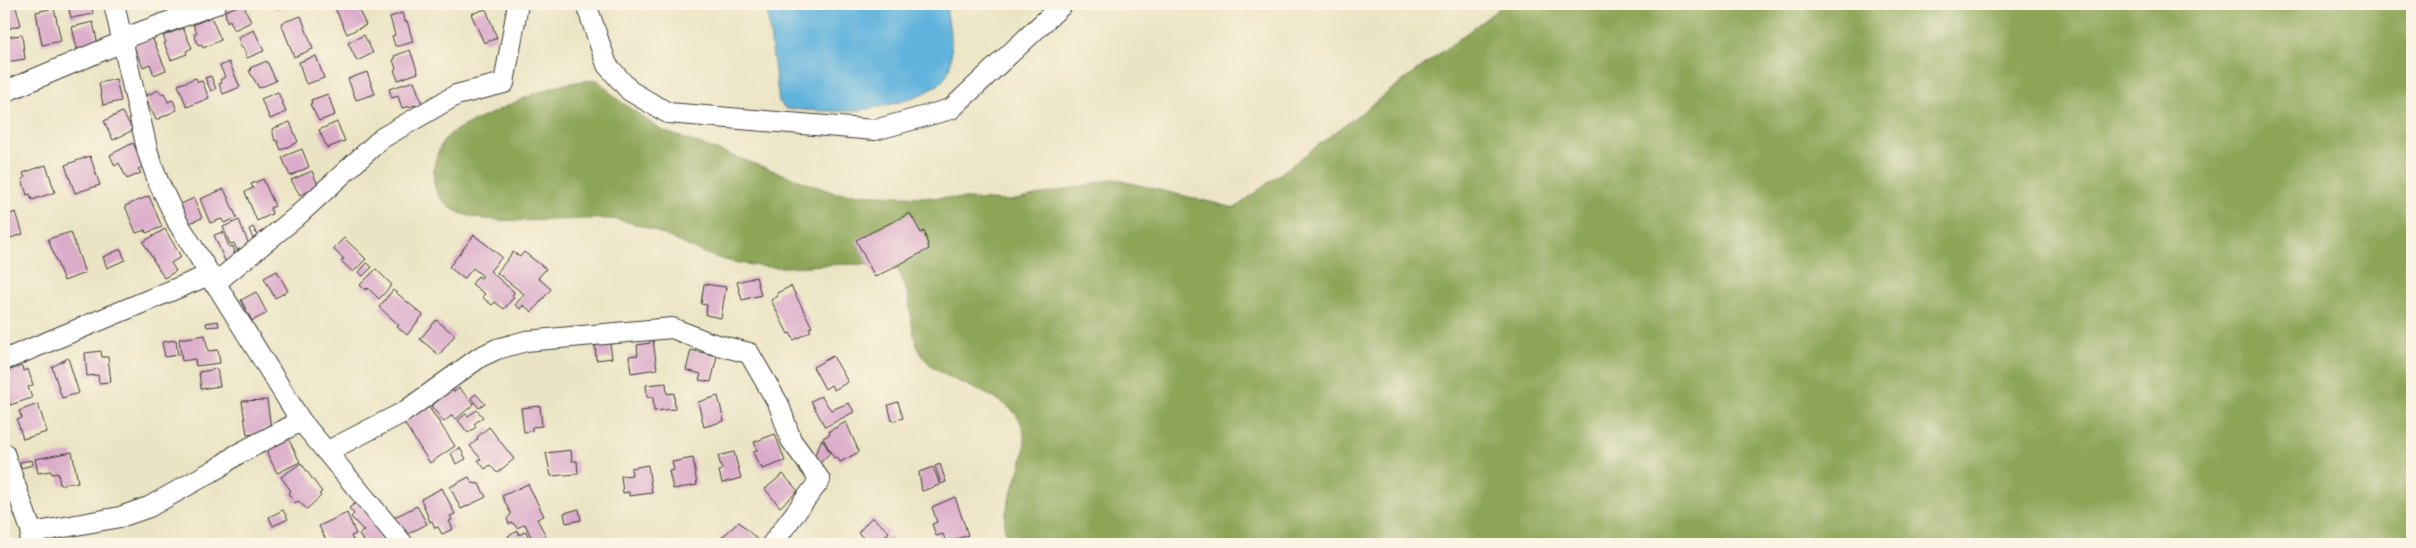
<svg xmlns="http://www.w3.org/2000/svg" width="2416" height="548" font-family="Mynerve,sans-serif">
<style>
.forest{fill:#8ca557;stroke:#54603a}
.water{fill:#60b3dc;stroke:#3e687c}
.building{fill:#dbacca}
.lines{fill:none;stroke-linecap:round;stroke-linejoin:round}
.minor-casing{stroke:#3b3a35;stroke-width:22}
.minor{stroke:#fff;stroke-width:20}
</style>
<rect width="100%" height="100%" fill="#fcf5e5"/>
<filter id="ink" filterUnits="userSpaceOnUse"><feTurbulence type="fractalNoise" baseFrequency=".02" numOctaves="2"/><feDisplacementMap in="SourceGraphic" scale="10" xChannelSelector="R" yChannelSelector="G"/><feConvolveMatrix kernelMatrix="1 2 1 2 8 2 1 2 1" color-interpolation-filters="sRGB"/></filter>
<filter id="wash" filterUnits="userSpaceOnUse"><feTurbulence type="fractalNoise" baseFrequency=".0096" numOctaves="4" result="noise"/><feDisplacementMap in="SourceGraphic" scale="20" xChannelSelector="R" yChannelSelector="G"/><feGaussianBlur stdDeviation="1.12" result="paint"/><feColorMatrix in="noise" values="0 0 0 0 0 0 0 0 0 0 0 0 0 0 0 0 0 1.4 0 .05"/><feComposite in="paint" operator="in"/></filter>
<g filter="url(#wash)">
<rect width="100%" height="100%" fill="#ebe4c4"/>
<!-- forest -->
<path class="forest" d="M1505 4H2412V544H1009C990 507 1041 459 1019 419 1004 391 945 385 924 358 911 342 912 316 908 296 906 288 902 280 899 271 865 256 799 271 760 266 744 264 728 262 712 256 678 244 647 222 610 219 572 217 486 228 456 211 449 208 444 202 439 196 434 189 433 179 434 171 434 160 440 144 448 136 458 127 475 121 488 115 524 98 557 81 598 80L617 99 661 130 835 193 1011 201 1114 179 1235 208Z"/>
<!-- water -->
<path class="water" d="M766 4H946C948 25 957 57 946 76 935 97 873 110 851 111 829 112 807 110 786 109L779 102Z"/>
<g id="blocks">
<!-- building -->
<g class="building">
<path d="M4 4H15L21 25 4 30Z"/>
<path d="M68 4H91L93 14 71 18Z"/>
<path d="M243 4 251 22 234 30 230 20 227 22 225 11Z"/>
<path d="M273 4H289L278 9Z"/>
<path d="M345 4H356L366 25 347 34 335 8Z"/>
<path d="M54 8 61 41 42 45 36 12Z"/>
<path d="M486 9 497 38 484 43 471 14Z"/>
<path d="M402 13 405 22 407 21 413 42 399 46H395L392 36 395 35 390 17Z"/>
<path d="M301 16 313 49 294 57 281 23Z"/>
<path d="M211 17 221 40 203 48 201 44 198 45 194 34 197 33 193 25Z"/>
<path d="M93 22 98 45 77 49 72 27Z"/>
<path d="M183 28 192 48 186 51 187 54 171 60 164 43 166 42 163 36Z"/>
<path d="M254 30 264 51 247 58 243 47 241 48 238 37Z"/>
<path d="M22 35 25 59 6 62 4 37Z"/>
<path d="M364 35 373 53 357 61 348 43Z"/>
<path d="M152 37 166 70 154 75 150 64 143 67 133 45Z"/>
<path d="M410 50 418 73 398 80 394 70 396 69 393 60 395 59 394 56Z"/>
<path d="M316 56 324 78 307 84 305 82 299 62Z"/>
<path d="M267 61 276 81 259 88 249 71H251L250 68Z"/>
<path d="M229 62 240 87 223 94 219 84 222 83 220 80 225 77 220 66Z"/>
<path d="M367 72 375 94 356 100 348 79Z"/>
<path d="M211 76 216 89 211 91 205 78Z"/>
<path d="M196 78 198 82 202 81 209 98 187 107 178 85Z"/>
<path d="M116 79 121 101 103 105 99 83Z"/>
<path d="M414 81 422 104 402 108 398 96 392 98 389 89Z"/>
<path d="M159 90 161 94 164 93 168 102 173 100 177 110 156 120 145 96Z"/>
<path d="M278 92 286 112 270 119 261 99Z"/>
<path d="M328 94 335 115 319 121 310 104 312 103 311 100Z"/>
<path d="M122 112 133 130 113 140 104 121Z"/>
<path d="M290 122 298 142 281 150 277 140 275 141 272 129Z"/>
<path d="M337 122 345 141 327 148 319 130Z"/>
<path d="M133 143 144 166 138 169 141 173 127 179 119 163 115 166 110 155Z"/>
<path d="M302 149 309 167 290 176 282 157Z"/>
<path d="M90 156 100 185 75 193 65 165Z"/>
<path d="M46 165 55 192 32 200 30 194 27 195 22 179 25 178 23 173Z"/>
<path d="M312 171 319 187 300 195 291 180Z"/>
<path d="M263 179 275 206 270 208 272 214 257 221 245 192 253 188 251 184Z"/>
<path d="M224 189 237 218 224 223 222 219 210 223 200 199Z"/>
<path d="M149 196 162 227 146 233 145 230 136 233 125 206Z"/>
<path d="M194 198 202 218 187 224 179 205Z"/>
<path d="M16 212 23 234 4 240V216Z"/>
<path d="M910 213 921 233 924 231 929 249 875 277 856 240Z"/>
<path d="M239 220 249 245 237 250 234 243 230 244 223 227Z"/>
<path d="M253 227 258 237 253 239 249 229Z"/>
<path d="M165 229 181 257 171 263 176 271 164 278 143 242Z"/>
<path d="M71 232 85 273 64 281 48 239Z"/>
<path d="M223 232 229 247 233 246 235 252 232 254 234 257 225 261 214 235Z"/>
<path d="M474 235 502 257 490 271 514 292 512 296 514 297 504 309 495 302 492 305 482 297 485 294 472 284 478 276 481 278 483 276 473 268 464 279 449 267Z"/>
<path d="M344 238 366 259 353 272 341 261 344 259 333 249Z"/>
<path d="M121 249 125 260 107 268 103 257Z"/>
<path d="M513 252 520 257 524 252 546 269 538 278 551 289 532 312 523 305 520 309 515 305 524 294 497 273Z"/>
<path d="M367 263 372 267 363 276 359 272Z"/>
<path d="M376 269 392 285 379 299 368 288 365 290 360 285Z"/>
<path d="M277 271 288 291 275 298 264 278Z"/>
<path d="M756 277 761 295 742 300 737 282Z"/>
<path d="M704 284 726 287 721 318 706 315 707 305 701 304Z"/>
<path d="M791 286 812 327 809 328 811 331 794 340 790 333 788 334 771 300 778 296 777 293Z"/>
<path d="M393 290 423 315 407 335 397 327 399 325 379 307Z"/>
<path d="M256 292 267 313 252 321 241 300Z"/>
<path d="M436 320 455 335 439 355 420 339Z"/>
<path d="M218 321 219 326 207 327 206 323Z"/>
<path d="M205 335 208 351 218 350 220 363 196 366 195 359 182 361 179 339Z"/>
<path d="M176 340 178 355 165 357 162 342Z"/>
<path d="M650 340H653L657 369 631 373 629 356 638 355 637 345 650 343Z"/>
<path d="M610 344 612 358 596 360 595 345Z"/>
<path d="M691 350 717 356 711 382 699 380 701 374 686 370Z"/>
<path d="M101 351 102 357H108L111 382 99 383 98 375 87 376 85 353Z"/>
<path d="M833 356 848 382 834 390 831 385 825 389 813 367Z"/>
<path d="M68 358 79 393 62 398 52 367Z"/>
<path d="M22 366 23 371 28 369 33 385 28 387 32 398 10 405 4 386V372Z"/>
<path d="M217 369 220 386 201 389 199 372Z"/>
<path d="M666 383 667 394 674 393 675 409 654 411 653 397H647L646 385Z"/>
<path d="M459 388 474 404 456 419 452 415 444 422 431 406 452 389 454 392Z"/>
<path d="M476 394 485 404 479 408 471 398Z"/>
<path d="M718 396 724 421 704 427 698 402Z"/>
<path d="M821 396 831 410 849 403 854 412 825 427 811 401Z"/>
<path d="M267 400 271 428 262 429V433L247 435 242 401Z"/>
<path d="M898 402 903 418 892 421 888 405Z"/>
<path d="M38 404 47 432 23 439 17 420 22 418 19 411Z"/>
<path d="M540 406 542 426 532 427V431L524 432 521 408Z"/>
<path d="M429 407 455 446 430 463 404 423Z"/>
<path d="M477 410 483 417 474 424 476 427 468 433 458 420 466 414 468 416Z"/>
<path d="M846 422 859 452 840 462 837 457 834 458 823 438 830 434 829 431Z"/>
<path d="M489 427 514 459 497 473 490 465 485 469 478 460 481 459 470 446 478 439 477 437Z"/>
<path d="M775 434 785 461 762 469 761 466H759L753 452 757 450 754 442Z"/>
<path d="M288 438 300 462 277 473 265 449Z"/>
<path d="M822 439 830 453 817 466 813 459Z"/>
<path d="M460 448 466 459 456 464 451 453Z"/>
<path d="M571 450 572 461H577L578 474 551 476 546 453Z"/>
<path d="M72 452 78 482 60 485 58 473 52 474 51 471 38 473 35 459Z"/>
<path d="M734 452 741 478 722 483 719 471 722 470 718 456Z"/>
<path d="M693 458 697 485 673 489 669 471 674 470 672 462Z"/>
<path d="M32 460 33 465 21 468 20 462Z"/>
<path d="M301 463 322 492 319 494 321 496 307 509 298 501 295 503 288 493 291 491 281 477Z"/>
<path d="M940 464 946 482 941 484 935 466Z"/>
<path d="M648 465 652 493 629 496V492L623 493 621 476 632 475 631 468Z"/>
<path d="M933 467 940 485 922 491 919 472Z"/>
<path d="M783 474 798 491 780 507 765 489Z"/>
<path d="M469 477 472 483 479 484 486 497 461 509 450 487Z"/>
<path d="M528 484 544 516 537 519 546 536 533 541 525 524 517 528 513 523 509 524 507 519 511 514 502 496Z"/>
<path d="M442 488 455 514 450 516 452 520 449 521 453 529 442 534 438 527 435 528 432 521 430 522 421 499Z"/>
<path d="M955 497 968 535 946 543 943 534 936 536 932 524 937 522 932 507Z"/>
<path d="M357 502 380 529 387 544H366L363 539 362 540 359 534 364 531 351 517 354 514 349 508Z"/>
<path d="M417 506 427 524 406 535 393 518Z"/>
<path d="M579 509 581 520 566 523 564 513Z"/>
<path d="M283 510 288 519 273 526 269 517Z"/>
<path d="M347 513 356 534 351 536 355 544H328L319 526Z"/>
<path d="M872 517 889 532 879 544H871L858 533Z"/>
<path d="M739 522 762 544H728L721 538Z"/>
<path d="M518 531 519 535 526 531 529 539 518 544H509L508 536Z"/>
<path d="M888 535 898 544H880Z"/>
</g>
</g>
</g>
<g filter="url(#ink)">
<use href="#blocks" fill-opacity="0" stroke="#3b3a35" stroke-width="1"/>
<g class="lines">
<!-- minor casing -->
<g class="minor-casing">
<g id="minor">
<path d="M114 4 148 153 158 181 178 223 301 421 403 544"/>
<path d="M586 4 607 65 630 91 668 113 875 130 951 109 1063 4"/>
<path d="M122 39 216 4"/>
<path d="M4 92 122 42"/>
<path d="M214 284 295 218 382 138 456 95 504 83 518 4"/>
<path d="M4 360 209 275"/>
<path d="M328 451 404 412 480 357 497 349 526 341 672 328 710 343 749 353 779 405 791 440 820 480 772 544"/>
<path d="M4 453 32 533 29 544"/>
<path d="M32 533 120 517 149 507 218 468 236 455 301 421"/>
</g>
</g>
<!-- minor -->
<use href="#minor" class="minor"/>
</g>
</g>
<!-- margin -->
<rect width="2416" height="548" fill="none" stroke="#fcf5e5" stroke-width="20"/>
</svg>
